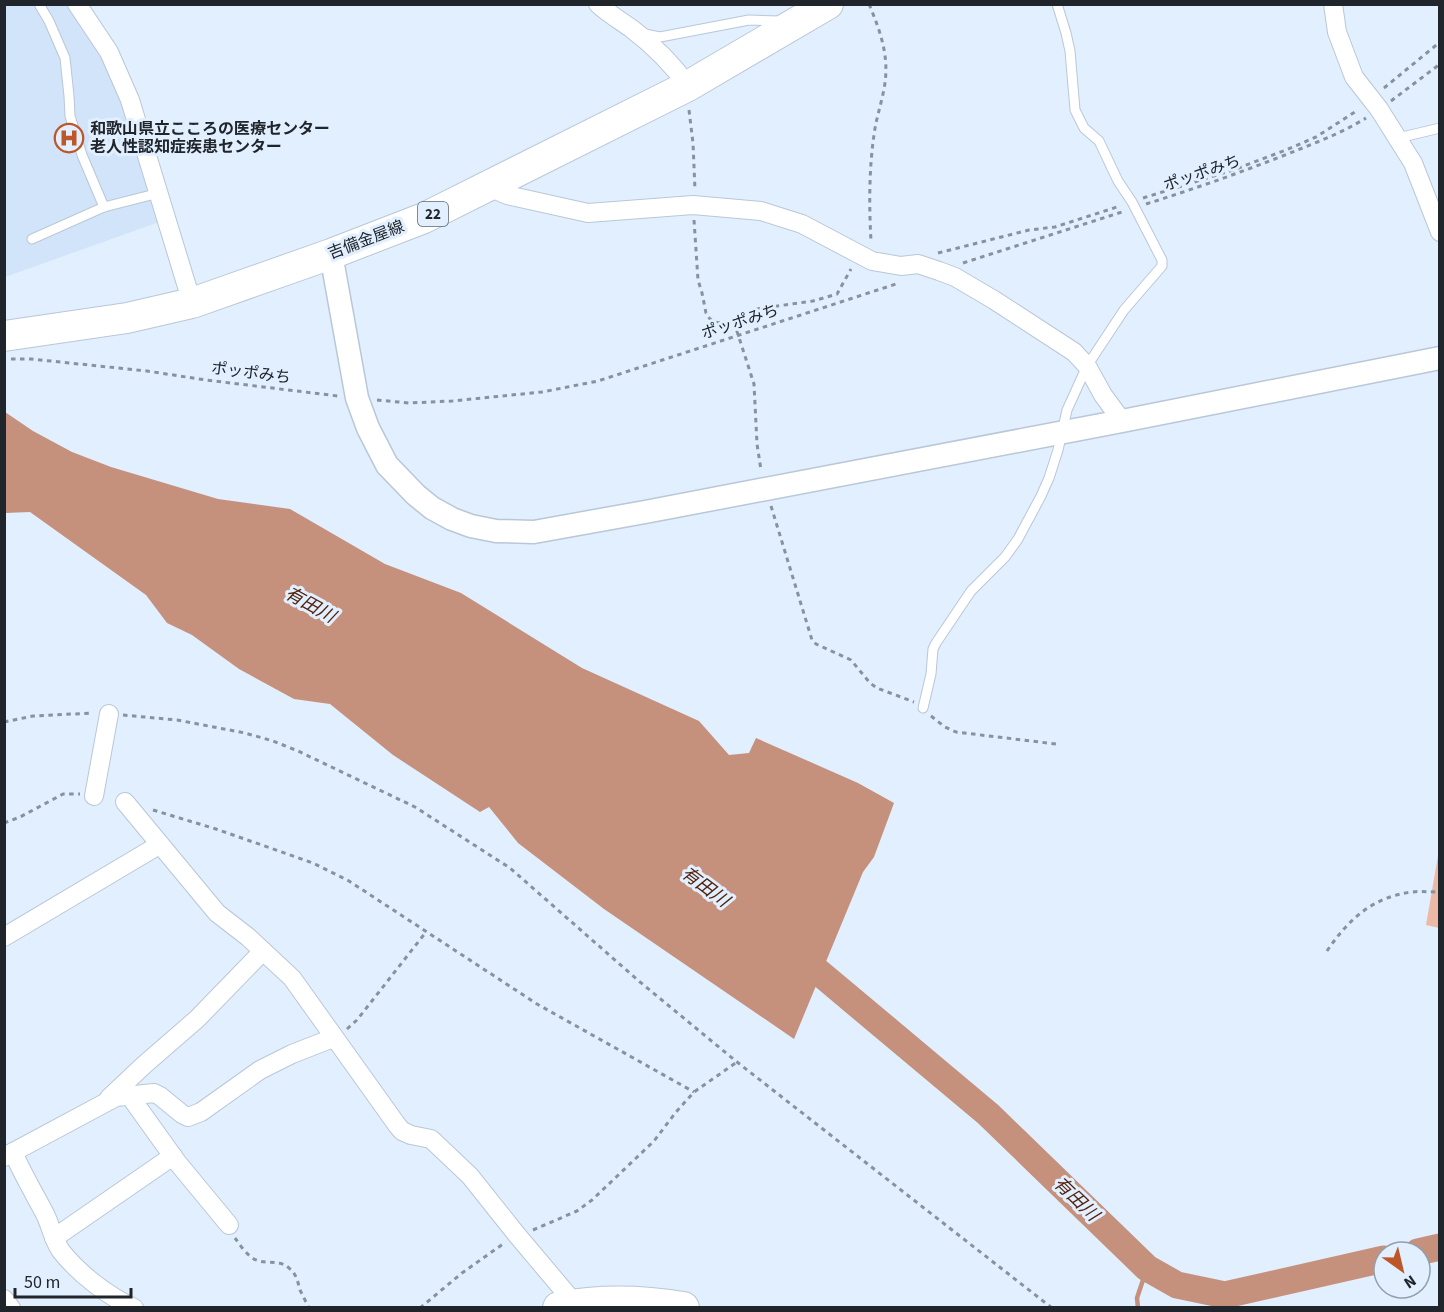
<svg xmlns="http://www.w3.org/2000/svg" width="1444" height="1312" font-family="'Source Sans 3','Noto Sans JP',sans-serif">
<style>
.built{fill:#d1e4fa}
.green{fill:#eeb9a4}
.water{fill:#c5917c}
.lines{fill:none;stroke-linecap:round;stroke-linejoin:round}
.stream{stroke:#c5917c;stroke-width:4.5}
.river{stroke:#c5917c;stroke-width:27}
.service-casing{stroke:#b9c7d6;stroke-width:11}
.minor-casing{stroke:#b9c7d6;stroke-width:20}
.tertiary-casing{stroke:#b9c7d6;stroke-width:25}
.primary-casing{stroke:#b9c7d6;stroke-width:32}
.trunk-casing{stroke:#b9c7d6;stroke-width:34}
.path{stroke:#88929e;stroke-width:3;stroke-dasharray:4.5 4.5;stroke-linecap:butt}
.service{stroke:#fff;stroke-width:9}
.minor{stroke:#fff;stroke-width:18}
.tertiary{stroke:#fff;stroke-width:22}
.primary{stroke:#fff;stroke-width:30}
.trunk{stroke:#fff;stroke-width:32}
.labels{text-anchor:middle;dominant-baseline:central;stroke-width:6;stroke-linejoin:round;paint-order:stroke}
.shield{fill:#e1efff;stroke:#5a626b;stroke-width:1.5}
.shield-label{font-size:15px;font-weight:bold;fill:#20252b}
.poi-label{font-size:16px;font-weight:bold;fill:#20252b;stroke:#e1efff;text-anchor:start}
.street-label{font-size:16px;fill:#20252b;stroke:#e1efff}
.water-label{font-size:18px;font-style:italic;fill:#51210b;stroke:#e1efff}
</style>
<rect width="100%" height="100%" fill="#e1efff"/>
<!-- built -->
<path class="built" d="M4 5H70L102 51 120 96 159 222 5 277Z"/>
<!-- green -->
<path class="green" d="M1439 850V928L1426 925Z"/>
<!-- water -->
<path class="water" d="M5 412 33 431 72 452 111 467 218 499 290 509 385 564 461 593 582 668 699 721 729 755 749 753 756 738 858 783 894 803 874 857 863 872 794 1039 604 909 518 843 489 807 480 812 393 755 330 704 294 699 239 669 192 635 167 623 146 595 30 512 5 513Z"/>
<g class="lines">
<!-- stream -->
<path class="stream" d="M1138 1308 1137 1298 1147 1268"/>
<!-- river -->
<g class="river">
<path d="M792 952 821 974 988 1114 1147 1268 1177 1285 1225 1295 1384 1259"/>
<path d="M1418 1252 1440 1247"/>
</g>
<!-- service casing -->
<g class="service-casing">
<g id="service">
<path d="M39 4 49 21 65 58 69 96 70 116 82 155 104 207"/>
<path d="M645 34 660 37 749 20 779 21"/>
<path d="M1398 138 1440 128"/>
<path d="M32 239 104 207 159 193"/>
<path d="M923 708 931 674 933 649 936 643 971 591 1005 557 1018 539 1041 496 1049 478 1058 450 1067 410 1087 366 1124 310 1162 266V260L1132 202 1118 181 1099 141 1084 128 1075 110 1070 51 1066 33 1057 4"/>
</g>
</g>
<!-- minor casing -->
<g class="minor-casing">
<g id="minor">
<path d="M77 4 109 52 130 100 192 303"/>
<path d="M598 4C609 14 621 21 632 29 653 45 673 65 688 86"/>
<path d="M1333 4 1337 32 1354 77 1379 109 1413 163 1440 232"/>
<path d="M487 186 507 195 588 213 693 205 761 211 802 224 872 261 901 266 918 264 939 271 955 277 994 300 1074 352 1087 366 1103 395 1122 421"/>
<path d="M94 796 109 714"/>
<path d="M125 802 217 913 248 937 292 978 397 1125 402 1131 411 1135 431 1139 470 1176 517 1235 576 1305"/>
<path d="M4 937 159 845"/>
<path d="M129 1095 177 1162 229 1225"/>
<path d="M109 1098 144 1065 197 1019 263 951"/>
<path d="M13 1152C22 1173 34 1193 45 1214 51 1226 53 1240 61 1251 79 1274 108 1296 134 1308"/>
<path d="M4 1157 116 1097 154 1093 160 1096 182 1114 188 1117 201 1112 260 1070 292 1054 333 1038"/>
<path d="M54 1238 173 1156"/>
<path d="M4 1299 11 1308"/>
</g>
</g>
<!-- tertiary casing -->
<g class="tertiary-casing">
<path id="tertiary" d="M331 254 357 398 368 428 387 465 416 495 432 508 452 519 471 526 496 531 534 532 645 512 1122 421 1440 358"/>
</g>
<!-- primary casing -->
<g class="primary-casing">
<path id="primary" d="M4 336 127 318 192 303 331 254 424 218 688 86 828 4"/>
</g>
<!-- trunk casing -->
<g class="trunk-casing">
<path id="trunk" d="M559 1308C601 1300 641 1301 683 1308"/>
</g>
<!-- path -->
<g class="path">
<path d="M869 4C881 33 890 58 884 89 881 105 876 119 874 135 869 169 869 206 871 241"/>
<path d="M1384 88 1440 42"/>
<path d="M1391 101 1440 64"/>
<path d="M689 110 693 143 695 190"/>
<path d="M1143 198 1233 170 1286 150 1316 137 1358 110"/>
<path d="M1146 204C1194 189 1242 172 1290 153 1315 143 1342 133 1366 118"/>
<path d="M694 220 698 280 702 293 706 313 710 319 714 322 721 323 734 322 747 313 756 309 813 301 837 294 851 269"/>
<path d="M938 253 1029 230 1055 227 1120 206"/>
<path d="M963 263 1125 211"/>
<path d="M734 322 754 384 757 444 761 470"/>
<path d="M11 359H31L147 371 206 380 338 396"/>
<path d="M377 400 409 403 452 401 542 392 598 381 899 283"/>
<path d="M771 506 812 640 816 644 851 660 870 683 877 688 914 702"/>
<path d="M123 715 177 720 245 733 273 741 298 751 415 807 510 868 640 982 737 1062 1052 1308"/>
<path d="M931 716 945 727 956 732 1056 744"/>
<path d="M4 722 33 716 93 713"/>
<path d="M153 810 216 829 313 863 349 881 537 1004 694 1092"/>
<path d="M4 823 20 817 63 794H80"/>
<path d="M1327 951C1348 920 1372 897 1412 892 1421 891 1430 892 1440 892"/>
<path d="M347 1029 357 1020 426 932"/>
<path d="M533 1230 577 1211 592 1200 654 1141 676 1112 694 1092 737 1062"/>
<path d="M235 1238C241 1246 248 1258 259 1261 269 1264 280 1259 290 1269 297 1275 298 1283 300 1290 303 1296 306 1302 309 1308"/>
<path d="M420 1308 462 1273 503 1244"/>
</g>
<!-- service -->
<use href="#service" class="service"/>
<!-- minor -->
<use href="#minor" class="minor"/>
<!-- tertiary -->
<use href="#tertiary" class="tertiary"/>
<!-- primary -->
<use href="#primary" class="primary"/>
<!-- trunk -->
<use href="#trunk" class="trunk"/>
</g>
<!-- icons -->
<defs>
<g id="hospital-ring" transform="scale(1.5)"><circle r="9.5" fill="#e1efff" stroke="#bd5729" stroke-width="1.5"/><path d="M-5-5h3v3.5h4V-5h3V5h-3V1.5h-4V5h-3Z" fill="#bd5729"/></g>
</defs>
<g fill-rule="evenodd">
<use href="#hospital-ring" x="69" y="138"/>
</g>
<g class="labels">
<!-- shield labels -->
<rect class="shield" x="418" y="202" width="30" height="24" rx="4.5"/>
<g class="shield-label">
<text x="433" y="214">22</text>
</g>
<!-- poi labels -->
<g class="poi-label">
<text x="90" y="129">和歌山県立こころの医療センター<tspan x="90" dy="18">老人性認知症疾患センター</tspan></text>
</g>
<!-- street labels -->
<g class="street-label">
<text transform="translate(1202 173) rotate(-19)">ポッポみち</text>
<text transform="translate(366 240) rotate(-21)">吉備金屋線</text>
<text transform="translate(740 322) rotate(-18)">ポッポみち</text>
<text transform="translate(251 373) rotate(7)">ポッポみち</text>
</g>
<!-- water labels -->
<g class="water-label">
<text transform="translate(310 605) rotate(29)">有田川</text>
<text transform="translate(705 887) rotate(37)">有田川</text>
<text transform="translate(1076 1199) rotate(44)">有田川</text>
</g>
</g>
<!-- border -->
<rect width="1444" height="1312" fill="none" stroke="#20252b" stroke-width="12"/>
<!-- north arrow -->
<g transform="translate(1402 1270) rotate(146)"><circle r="28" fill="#e1efff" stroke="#949eaa" stroke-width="1.5"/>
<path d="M0-4.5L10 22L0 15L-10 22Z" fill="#bd5729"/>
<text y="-9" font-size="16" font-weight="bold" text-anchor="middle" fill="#20252b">N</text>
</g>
<!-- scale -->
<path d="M15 1288v9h116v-9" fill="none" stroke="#20252b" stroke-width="3"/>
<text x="24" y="1288" font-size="18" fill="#20252b" stroke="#e1efff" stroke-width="4.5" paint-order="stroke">50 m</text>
</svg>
